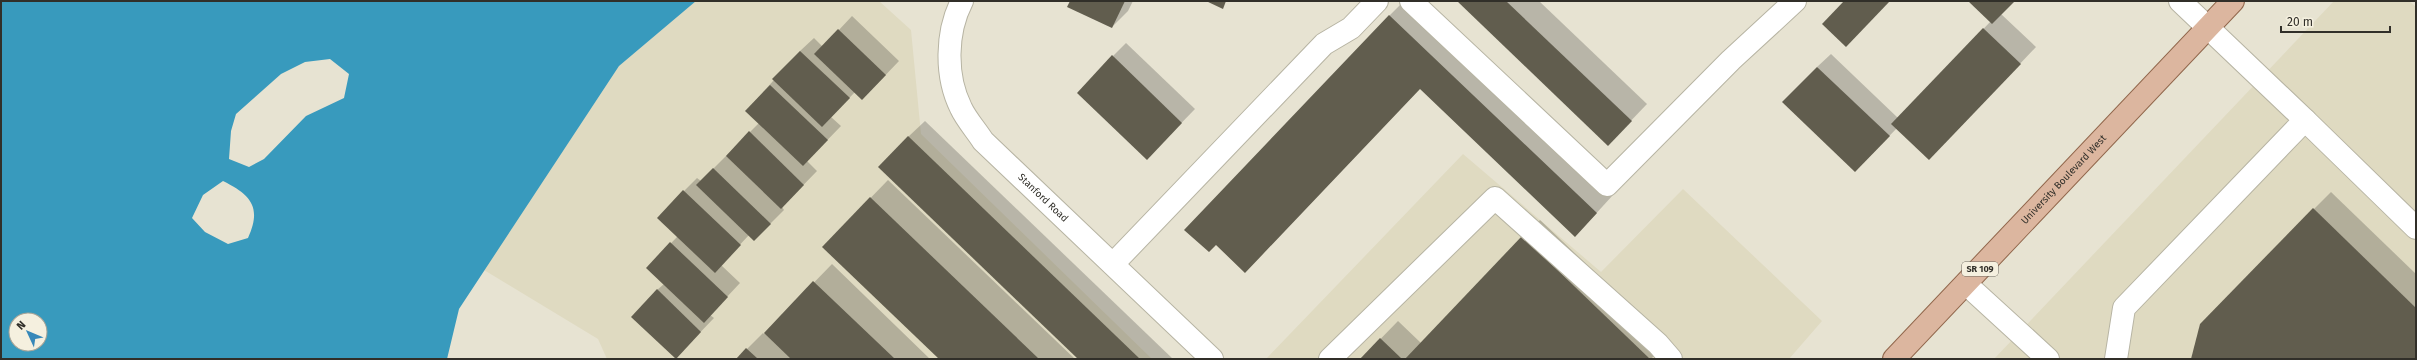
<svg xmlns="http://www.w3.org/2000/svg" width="2417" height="360" font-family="'Fira Sans',sans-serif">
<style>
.built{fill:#dfdac1}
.water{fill:#389abd;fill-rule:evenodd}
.shadow{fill:#0003}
.building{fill:#615d4e}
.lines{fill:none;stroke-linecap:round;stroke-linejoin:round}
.minor-casing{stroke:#b7b4a3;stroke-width:24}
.major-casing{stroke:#91674c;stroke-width:24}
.minor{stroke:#fff;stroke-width:22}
.major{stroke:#dcb69f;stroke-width:22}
.labels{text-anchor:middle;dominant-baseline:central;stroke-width:4;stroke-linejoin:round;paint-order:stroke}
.shield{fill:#f5f0df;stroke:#6c6960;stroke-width:1}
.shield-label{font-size:9px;font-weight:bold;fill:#312f29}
.street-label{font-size:10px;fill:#312f29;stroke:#f5f0df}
</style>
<rect width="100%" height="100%" fill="#e7e3d2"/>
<!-- built -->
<g class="built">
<path d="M696 1H879L911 30 921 134 1152 359H607L598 339 484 270 619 66Z"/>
<path d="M2334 1H2409L2416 7V359H1994Z"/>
<path d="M1463 154 1601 272 1683 189 1822 321 1789 359H1266Z"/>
</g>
<!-- water -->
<path class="water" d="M1 1H696L619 66 459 309 447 359H1ZM330 59 349 74 344 98 306 116 264 159 249 167 229 159 231 131 236 114 281 74 305 62ZM223 181C251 195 262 207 248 238L228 244 205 232 192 218 203 195ZM16 320H40V344H16Z"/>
<!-- shadow -->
<g class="shadow">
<path d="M1071 1H1133L1128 11 1112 27Z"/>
<path d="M1404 1H1409L1613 195 1592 218 1420 88 1245 272 1216 244 1389 16Z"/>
<path d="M1459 1H1539L1647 104 1624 128Z"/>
<path d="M1970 1H2014L2001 14 2036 47 1945 143 1897 128 1869 157 1817 67 1831 54 1898 118 1991 21Z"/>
<path d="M852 16 899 61 876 85 855 92 831 117 841 126 807 161 817 171 782 207 784 210 754 240 749 235 721 265 740 283 710 315 714 318 689 344 657 290 664 284 647 268 678 236 684 191 697 178 701 181 759 123 746 111 800 51 814 38 823 47Z"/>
<path d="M1126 43 1195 109 1160 145 1113 56Z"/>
<path d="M925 121 1173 359H1080L908 137Z"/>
<path d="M888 180 1075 359H940L823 247Z"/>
<path d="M2331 192 2416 274V359H2192L2314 209Z"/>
<path d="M1540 220 1668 342 1651 359H1361L1398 321 1421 343Z"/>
<path d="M832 264 930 359H737L763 333 764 334Z"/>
</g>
<!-- building -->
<g class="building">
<path d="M1070 1H1125L1112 28 1067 7Z"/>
<path d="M1206 1H1226L1223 9Z"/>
<path d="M1457 1H1506L1632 121 1608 146Z"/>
<path d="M1844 1H1890L1846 47 1822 24Z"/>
<path d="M1968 1H2015L1992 24Z"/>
<path d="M1389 15 1597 213 1575 237 1420 89 1245 273 1216 245 1209 252 1184 230Z"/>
<path d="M1983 28 2021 64 1929 160 1891 124Z"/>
<path d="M838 29 886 75 862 100 814 54Z"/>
<path d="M800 51 850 98 822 127 772 79Z"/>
<path d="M1112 55 1182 123 1147 160 1077 93Z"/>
<path d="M1817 67 1890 136 1855 172 1782 102Z"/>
<path d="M770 85 828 140 803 166 745 111Z"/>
<path d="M749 131 804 185 781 209 726 156Z"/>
<path d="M908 136 1140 359H1078L878 167Z"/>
<path d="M713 168 771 224 754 241 696 185Z"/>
<path d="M683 190 741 245 715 273 657 218Z"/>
<path d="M870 197 1039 359H939L822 247Z"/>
<path d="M2313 208 2416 308V359H2191L2200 324Z"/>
<path d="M1522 236 1650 359H1405Z"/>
<path d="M670 242 728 297 704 323 646 268Z"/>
<path d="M813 281 895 359H791L764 333Z"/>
<path d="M657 289 701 332 676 359 631 317Z"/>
<path d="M1380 338 1402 359H1360Z"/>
<path d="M746 348 758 359H736Z"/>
</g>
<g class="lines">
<!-- minor casing -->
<g class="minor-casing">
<g id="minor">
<path id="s1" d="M962 1C946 32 945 76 961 108 966 119 976 130 983 141L1212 359"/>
<path d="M1411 1 1607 185 1731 60 1795 1"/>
<path d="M2180 1 2305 120"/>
<path d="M1113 264 1324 44 1351 28 1377 1"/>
<path d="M1966 284 2048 359"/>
<path d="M1330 359 1495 198 1658 344 1671 359"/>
<path d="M2116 359 2124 308 2305 120 2416 228"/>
</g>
</g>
<!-- major casing -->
<g class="major-casing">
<g id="major">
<path id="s2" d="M1894 359 2233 1"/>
</g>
</g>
<!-- minor -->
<use href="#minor" class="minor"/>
<!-- major -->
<use href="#major" class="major"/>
</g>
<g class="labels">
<!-- shield labels -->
<rect class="shield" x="1962" y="262" width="36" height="14" rx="3"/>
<g class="shield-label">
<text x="1980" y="269">SR 109</text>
</g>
<!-- street labels -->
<g class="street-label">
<text stroke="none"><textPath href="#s2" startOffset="247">University Boulevard West</textPath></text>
<text stroke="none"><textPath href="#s1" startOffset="233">Stanford Road</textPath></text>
</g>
</g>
<!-- border -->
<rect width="2417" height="360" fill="none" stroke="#312f29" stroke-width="4"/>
<!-- north arrow -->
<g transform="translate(28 332) rotate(314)"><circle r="19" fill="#f5f0df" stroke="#a7a396"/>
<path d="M0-3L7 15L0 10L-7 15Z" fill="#3788b9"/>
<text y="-6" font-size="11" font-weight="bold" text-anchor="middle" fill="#312f29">N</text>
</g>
<!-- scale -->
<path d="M2281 26v6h109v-6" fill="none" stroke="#312f29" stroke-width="2"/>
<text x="2287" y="26" font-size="12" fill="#312f29" stroke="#f5f0df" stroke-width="3" paint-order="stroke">20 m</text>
</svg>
